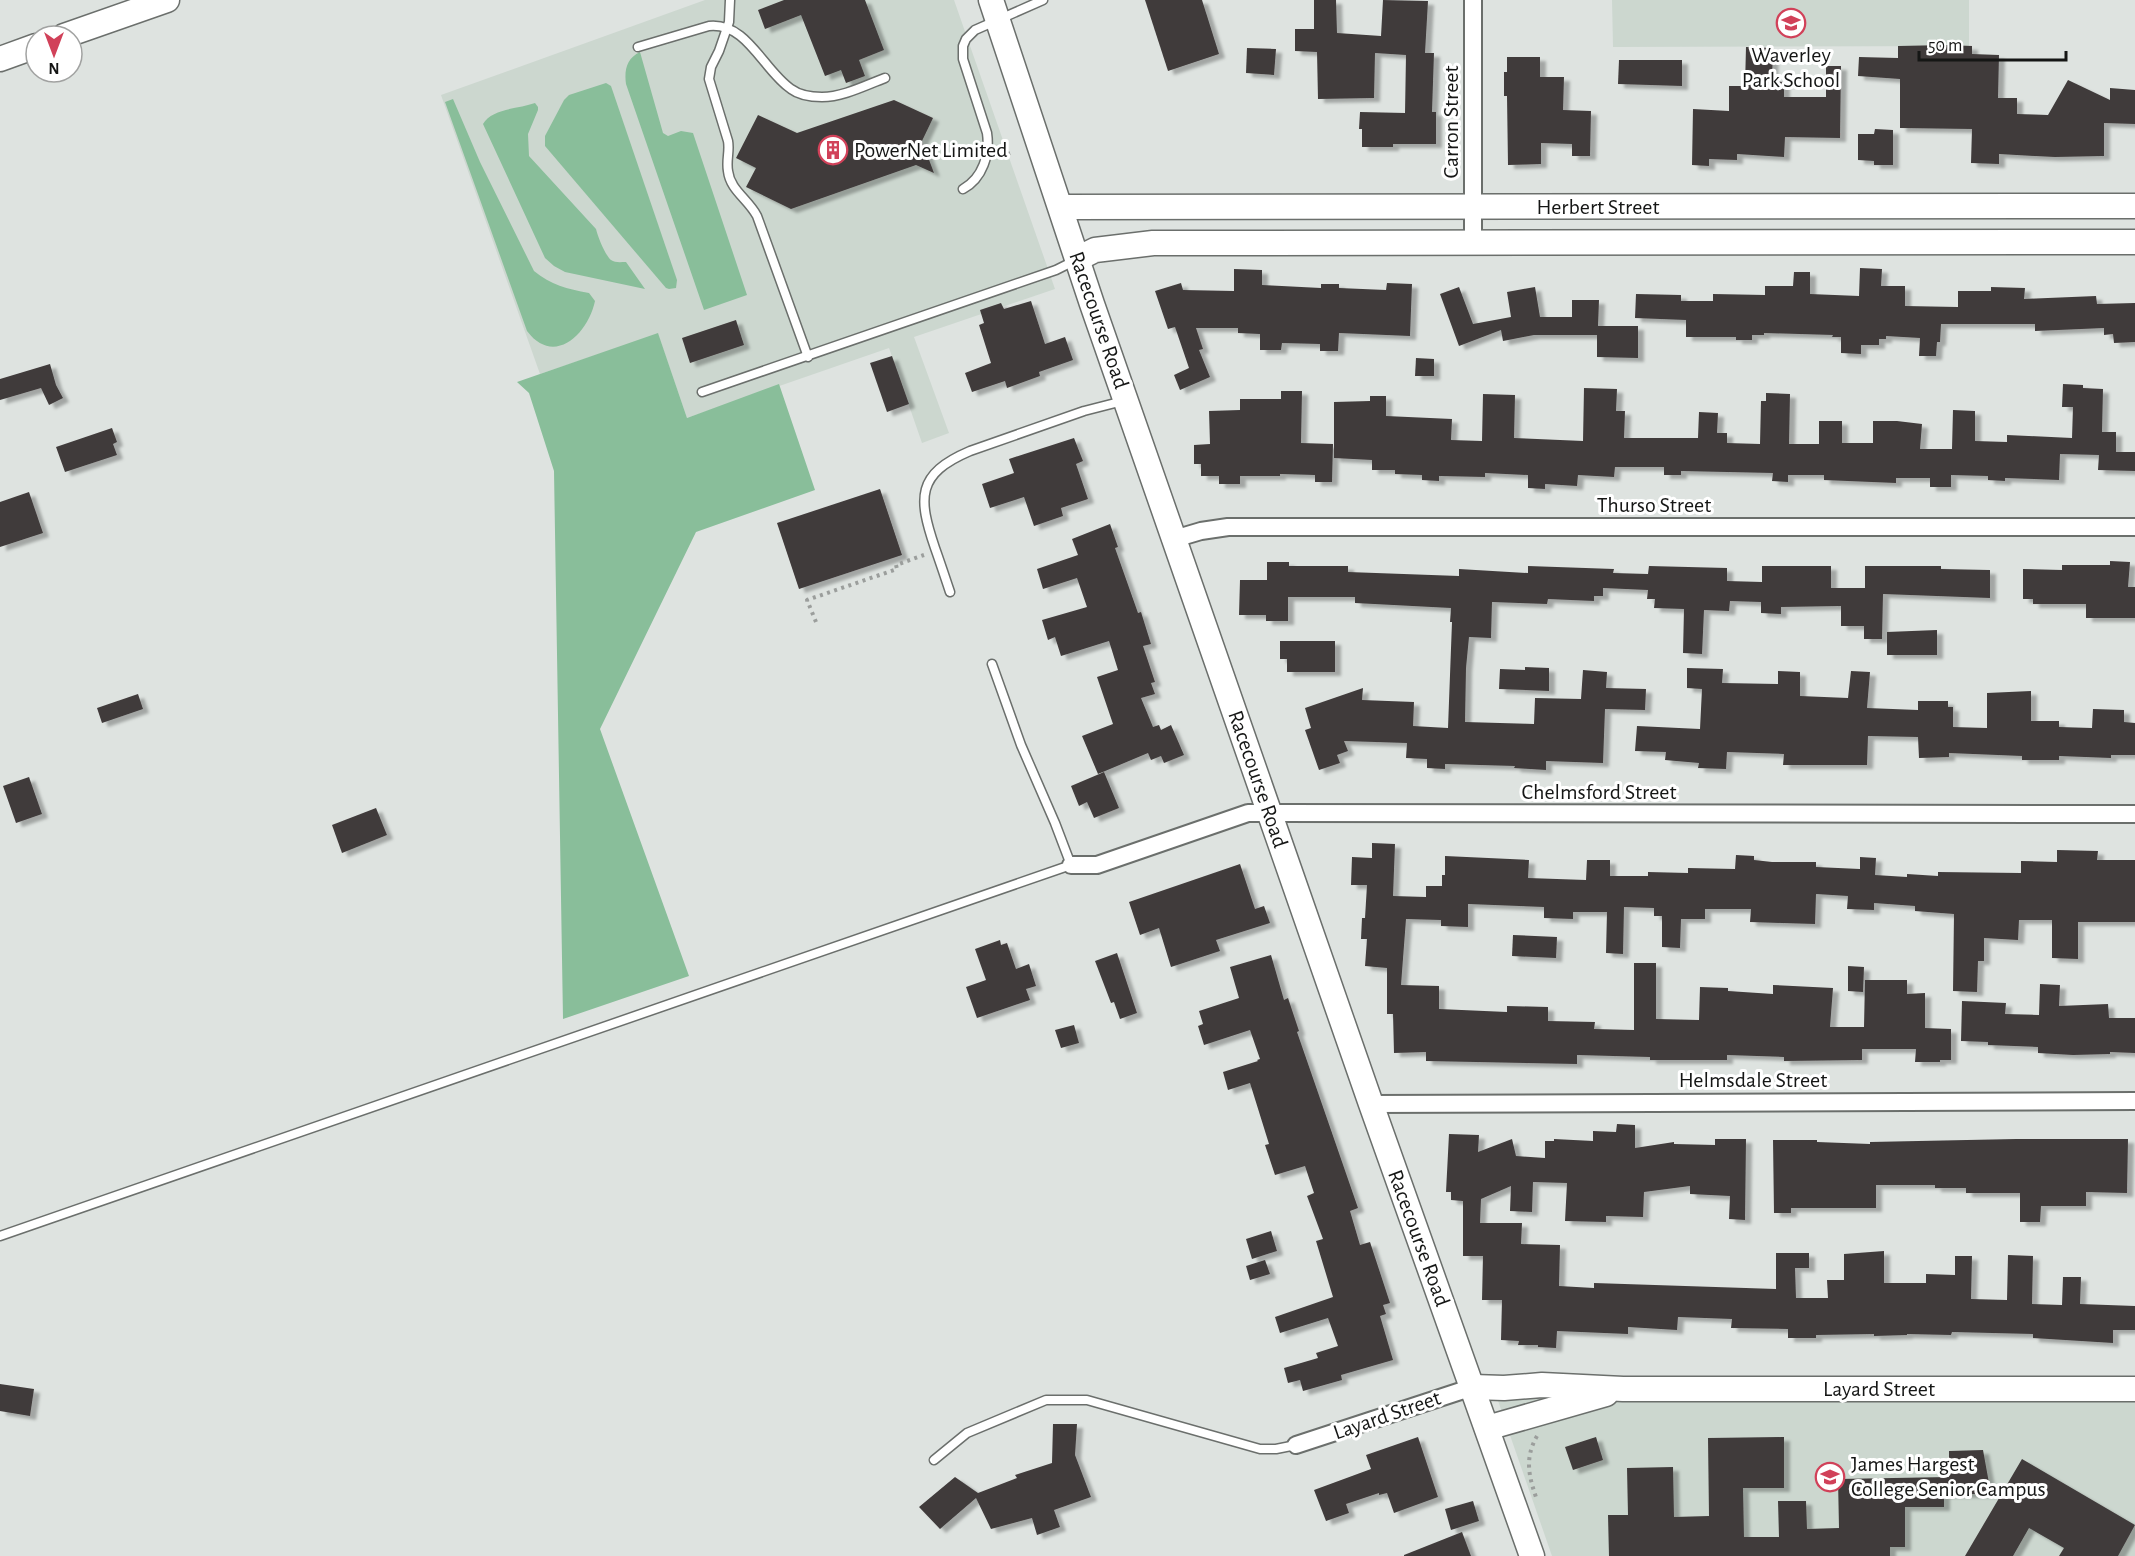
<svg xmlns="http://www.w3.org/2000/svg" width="2135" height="1556" font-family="'Alegreya Sans',sans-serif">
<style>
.built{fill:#ccd7cf}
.green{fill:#89be9a}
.building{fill:#403b3b;filter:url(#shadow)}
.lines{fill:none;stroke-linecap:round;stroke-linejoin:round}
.lane-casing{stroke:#6b6f6c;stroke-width:11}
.street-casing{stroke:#6b6f6c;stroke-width:20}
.secondary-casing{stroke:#6b6f6c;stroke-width:27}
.path{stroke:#9b9e9c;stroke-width:4;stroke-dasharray:3 4.5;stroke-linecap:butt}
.lane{stroke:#fff;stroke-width:8}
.street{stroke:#fff;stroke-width:16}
.secondary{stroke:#fff;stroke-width:24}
.labels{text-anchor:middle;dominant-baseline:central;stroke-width:6;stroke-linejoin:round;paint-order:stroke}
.poi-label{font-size:22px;fill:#151615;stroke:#fff;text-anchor:start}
.street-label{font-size:22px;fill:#151615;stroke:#fff}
</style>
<defs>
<filter id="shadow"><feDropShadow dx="6" dy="4" stdDeviation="1.5" flood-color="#0004"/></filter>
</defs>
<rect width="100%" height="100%" fill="#dee3e0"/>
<!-- built -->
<g class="built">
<path d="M705 0H954L1055 289 914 337 949 433 922 443 889 348 687 418 658 334 540 374 441 95Z"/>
<path d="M1612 0H1969V46L1613 47Z"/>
<path d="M1496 1395 2135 1398V1556H1552Z"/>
</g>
<!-- green -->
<g class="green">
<path d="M640 52 663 133 668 136 681 131 693 133 747 295 704 310 626 84C624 70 627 58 640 52Z"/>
<path d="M606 83 611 86 677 280 676 288 669 289 666 288 545 146V136L564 100 569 95Z"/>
<path d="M453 99 480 162 534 271C551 285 567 289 589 293L595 301C588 334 554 367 527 331L445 102Z"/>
<path d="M535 103 538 107V110L528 134 529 156 596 229C598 237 605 255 611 260 615 263 621 262 626 262L645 289 565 272 554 266 545 258 483 124C492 108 519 109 535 103Z"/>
<path d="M658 333 687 418 779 384 815 490 696 532 600 729 689 976 563 1019 554 471 529 393 517 382Z"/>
</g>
<!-- building -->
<g class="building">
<path d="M784 0H865L884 50 859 60 865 76 846 83 841 70 825 76 801 15 765 29 758 10Z"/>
<path d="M1145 0H1202L1219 54 1168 71Z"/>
<path d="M1314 0H1336L1337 33 1381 36 1383 0 1428 1 1425 53H1434L1432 112H1436V144H1393V147H1362V129H1359L1360 112 1405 113 1406 55 1375 53 1374 98 1318 99 1317 52 1295 51V29H1314Z"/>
<path d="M1947 45 1972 46V54L1999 55 1998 98H2017V114L2048 115 2068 80 2110 100V88L2135 90V124L2104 123V156L2055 157 1999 154V164L1971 163 1972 129 1900 128V79L1858 76 1859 57 1898 58V46Z"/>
<path d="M1746 47 1773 48 1772 81 1784 82V97H1826V66H1841L1840 138 1785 137 1784 157 1737 154V160L1709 159V166L1692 165 1693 109 1729 111V86H1745Z"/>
<path d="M1247 48 1276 49 1274 75 1246 73Z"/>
<path d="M1507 57H1540V77H1564L1563 110 1591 111 1590 156H1572V144L1541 143V164L1508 165 1507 96H1504V72H1507Z"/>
<path d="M1619 60H1682V86L1618 84Z"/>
<path d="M894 100 933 118 922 141 934 173 916 165 791 209 746 187 756 168 736 158 758 115 797 133Z"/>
<path d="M1875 129 1893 130V165H1874V161L1858 160V134H1874Z"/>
<path d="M1860 268 1882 269 1881 286H1905V306L1958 307V291H1991V287L2025 288 2024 299 2096 296 2097 304 2135 303V342L2114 343 2113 334 2104 335V328L2035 331V324H1941L1940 342H1937L1936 356H1919L1920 338 1886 336V339H1879V345H1861V354L1841 353V337H1832L1833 335 1764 333V335H1752V340H1736V337H1686V320L1635 318 1636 294 1681 295V301H1713V294L1765 295V286H1793L1794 272H1810V294L1859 296Z"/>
<path d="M1234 269 1262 270V285L1321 288V284H1339V288L1386 290 1387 283 1412 284 1410 336 1339 333 1338 351H1320V344L1282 343 1281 350H1260V334L1238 333V328H1196L1203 349 1199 350 1210 377 1180 390 1174 375 1189 368 1175 327 1168 329 1155 291 1181 283 1183 290 1234 291Z"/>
<path d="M1459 287 1473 324 1511 317 1507 292 1535 287 1540 317H1572V300H1599L1598 326H1638V358L1597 357V335H1534L1503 341 1501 330 1459 346 1440 294Z"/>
<path d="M1031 301 1045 344 1065 337 1073 360 1039 372 1040 376 1007 388 1005 381 972 392 965 373 991 363 979 325 984 323 980 310 1001 303 1004 309Z"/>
<path d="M736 320 744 345 690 363 682 338Z"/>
<path d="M892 356 909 404 887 412 870 363Z"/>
<path d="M1416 358 1434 359V376H1415Z"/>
<path d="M50 364 56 385 63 398 49 405 41 388 0 400V379Z"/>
<path d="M2063 384 2083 385V388L2103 389 2102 432H2116V452H2135V471L2098 470 2099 455 2060 454 2059 480 2005 478V481L1988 480V476L1951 475V487H1930V478H1896V483L1824 480V475H1788V482L1772 481 1773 473 1681 471V475H1664V467H1615L1614 477 1578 475 1577 486 1545 484V489L1528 488V475L1485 473V477L1439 476V481L1422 480V475L1395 474V470H1372V460L1334 458V402L1370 401V396H1386V416L1452 419 1451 440 1482 441 1483 394 1515 395 1514 438 1583 441 1584 388 1617 389 1616 411H1625L1624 438H1698L1699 412 1718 413 1717 433H1727V443L1760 444 1761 401H1766V393L1790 394 1789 444H1819V421H1842V443H1873V421H1897L1922 424 1920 449H1952L1953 410 1975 411V441L2007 442V435L2072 438 2073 407H2062Z"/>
<path d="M1281 391H1302L1301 443 1333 444 1332 482H1315V475L1280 474V476H1240V484H1219V476H1201V464H1194V445L1210 444 1209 411 1240 410V399H1281Z"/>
<path d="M112 428 117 442 113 444 117 455 65 472 56 447Z"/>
<path d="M1074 438 1083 461 1076 464 1088 499 1061 508 1063 516 1034 526 1024 497 990 508 982 484 1014 473 1009 459Z"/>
<path d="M880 489 902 555 799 589 777 523Z"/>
<path d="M29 492 43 533 0 547V502Z"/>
<path d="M1110 524 1118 547 1115 548 1138 613 1141 612 1151 644 1143 646 1155 682 1151 683 1155 694 1141 698 1153 727 1159 725 1161 730 1171 725 1184 755 1164 763 1161 756 1151 760 1148 753 1098 774 1082 736 1113 724 1097 677 1118 670 1109 641 1061 656 1055 637 1048 640 1042 620 1087 607 1077 578 1043 589 1037 569 1078 555 1072 539Z"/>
<path d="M2110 561 2130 562 2128 587H2135V618H2086V604H2033V599H2023V569L2062 570V565H2110Z"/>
<path d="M1267 562H1289V566H1348V572L1459 576V569L1528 573V566L1614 569 1613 573 1648 574 1649 566 1727 568V581L1762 582V566H1831V588H1865V566H1941V569L1990 570V598L1883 594 1882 639H1864V626H1841V606L1781 607V614L1761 613V602L1730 601 1729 611 1704 610 1702 654 1683 653 1684 609 1654 608 1655 599H1647L1648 590 1603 588V596H1594V601L1548 599 1547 604 1492 602 1491 638 1469 637 1466 668 1465 722 1534 724 1535 698 1581 699 1583 670 1607 672 1606 688 1646 689 1645 710 1605 709 1603 763 1546 761V770L1514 768 1515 766 1445 764V769L1427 768V759L1406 758 1407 743 1344 741 1348 751 1337 755 1340 763 1319 770 1305 730 1311 728 1305 708 1363 688 1362 700 1414 702 1413 726 1448 728 1452 622H1450L1451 608 1355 603V597H1288V621H1266V615H1239L1240 580H1267Z"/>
<path d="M1937 630V655H1887V632Z"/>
<path d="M1280 641H1335V672H1287V659H1280Z"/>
<path d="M1525 667 1549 668V691L1499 689 1500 669 1525 670Z"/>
<path d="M1687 668 1723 669 1722 683 1778 684V671L1800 672V696L1848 698 1851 671 1870 672 1867 708 1918 710V701H1948V707H1953V727L1987 728V693L2031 691V721H2059V727L2092 728 2093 709 2124 710V722L2135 723V755H2111V758L2059 756V760H2022V756L1949 753V757L1919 758 1918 737 1868 736 1867 765H1783L1784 754 1727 752 1726 769 1698 768 1699 763 1665 760 1666 752 1635 751 1637 726 1700 729 1702 689 1687 688Z"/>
<path d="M138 694 143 709 102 723 97 708Z"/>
<path d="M1104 772 1119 808 1094 818 1087 802 1079 806 1071 786Z"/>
<path d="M29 777 42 814 16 823 3 786Z"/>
<path d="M376 808 387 835 342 853 332 825Z"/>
<path d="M1372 843 1395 844 1393 896 1426 897V886H1442V875H1445V856L1529 860 1528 878 1586 880 1587 860H1610V876H1648V872L1688 873V868L1735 869 1736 855 1754 856V860L1772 862H1816V867L1860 869V857L1876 858 1875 875 1907 877V874L1938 876V872L2021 873V861L2057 862V850L2098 851 2097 860H2135V922H2078V959L2052 958V920H2019L2018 940 1984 938V961H1978L1977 992 1953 991 1954 914 1915 911V906L1874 903V910L1847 909 1848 896 1816 894 1815 924 1750 922 1751 909H1705V919H1681L1680 948 1662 947V916H1654V908L1624 907 1623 954 1606 953 1607 912H1573V919L1544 918V907L1468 904V927L1441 926V920L1406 919 1401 985 1439 986V1009L1507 1012V1006L1548 1007V1021L1595 1022 1594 1029 1634 1030V963H1656V1019L1699 1020 1700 987 1728 988V991L1773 994V985L1833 988 1830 1027H1864L1865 980H1907V994L1925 993V1028L1951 1029V1060H1940V1062H1915L1916 1049H1862V1060L1784 1061V1057L1727 1055V1060H1650V1057L1577 1055V1064L1426 1061V1052L1394 1053 1393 1014H1387V968L1365 966 1367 939H1361L1362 918H1365L1367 885H1351L1352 857 1372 858Z"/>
<path d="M1240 864 1255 909 1264 906 1270 923 1216 940 1220 951 1171 967 1159 928 1140 935 1129 902Z"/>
<path d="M1513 935 1557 937 1556 958 1512 956Z"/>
<path d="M1000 940 1001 945 1007 943 1016 969 1029 964 1036 986 1026 989 1030 1000 977 1018 966 987 986 980 975 949Z"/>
<path d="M1117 953 1137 1013 1120 1019 1114 1002 1111 1003 1095 961Z"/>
<path d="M1271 955 1284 1000 1288 998 1299 1031 1297 1032 1358 1208 1350 1211 1360 1245 1370 1242 1390 1303 1383 1305 1386 1314 1380 1316 1393 1360 1341 1375 1342 1380 1303 1391 1300 1380 1288 1383 1284 1368 1318 1358 1316 1353 1338 1346 1328 1318 1280 1333 1275 1317 1333 1297 1316 1241 1323 1239 1307 1196 1314 1193 1305 1166 1275 1175 1265 1145 1269 1144 1250 1083 1228 1090 1223 1072 1258 1061 1257 1060 1260 1059 1250 1030 1204 1045 1198 1026 1203 1024 1199 1011 1239 998 1230 967Z"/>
<path d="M1848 966 1864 967 1863 992 1848 991Z"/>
<path d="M2040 984 2060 985 2059 1006 2108 1004 2109 1018H2135V1053L2110 1052V1054L2073 1055 2038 1053V1047L1988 1045V1042L1961 1041 1962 1001 2006 1003 2005 1014 2039 1015Z"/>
<path d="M1074 1025 1079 1043 1061 1048 1055 1030Z"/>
<path d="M1617 1124 1635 1125V1148L1674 1142V1144L1715 1145V1139H1746L1745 1220 1729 1219 1730 1196 1690 1194V1186L1644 1192 1643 1217 1606 1216V1222L1565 1221 1567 1183 1533 1182 1532 1212 1510 1211 1511 1186 1481 1199 1480 1223H1522L1521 1244 1560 1245 1559 1286 1594 1288V1283L1776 1289V1253H1809V1268H1795L1796 1298H1828L1827 1280H1844V1254L1884 1251V1283H1926V1274L1955 1275V1256H1972L1971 1299 2007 1300 2008 1255 2033 1256 2032 1304 2062 1305 2063 1277H2081L2080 1304 2135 1306V1330H2113V1343L2033 1338V1334L1952 1332 1951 1335 1907 1334V1335L1874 1336V1334L1816 1335V1338H1788V1329L1731 1328 1732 1319 1678 1317 1677 1330 1628 1327V1334L1557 1331 1556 1348 1538 1347V1345H1518L1519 1341 1501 1340 1502 1300H1482L1483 1256H1463V1201L1451 1200V1192H1446L1449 1134 1479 1135 1478 1152 1512 1139 1516 1156 1545 1158V1141H1554V1139L1593 1141V1131L1616 1132Z"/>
<path d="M2016 1139H2128L2127 1193 2086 1192V1206H2041L2040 1222H2020V1193H1966V1188H1935V1185H1876V1208H1791V1213H1774L1773 1140H1817V1142L1870 1144V1142Z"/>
<path d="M1271 1231 1277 1251 1252 1259 1246 1239Z"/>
<path d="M1265 1260 1270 1274 1250 1280 1246 1266Z"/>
<path d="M0 1384 34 1389 30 1416 0 1411Z"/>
<path d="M1053 1424H1077L1075 1455 1091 1497 1054 1510 1060 1527 1037 1535 1032 1518 991 1529 976 1498 940 1529 919 1507 955 1477 978 1493 1017 1478 1015 1475 1052 1463Z"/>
<path d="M1418 1437 1438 1497 1394 1513 1387 1493 1379 1495V1493L1346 1504 1349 1513 1326 1521 1314 1490 1371 1469 1366 1455Z"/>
<path d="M1596 1437 1603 1460 1573 1470 1565 1447Z"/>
<path d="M1784 1437V1488H1743L1744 1537H1779L1778 1501H1806L1807 1529 1839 1528 1838 1479 1949 1477V1451L1983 1450 1991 1494H1944V1507H1905V1547H1890V1556H1609L1608 1515H1628L1627 1468 1673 1467 1674 1517 1709 1516 1708 1438Z"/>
<path d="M2022 1459 2135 1525 2118 1556H2059L2064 1548 2029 1528 2013 1556H1965Z"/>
<path d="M1473 1501 1479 1521 1451 1530 1445 1509Z"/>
<path d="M1462 1532 1471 1556H1404V1555Z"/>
</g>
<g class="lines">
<!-- lane casing -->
<g class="lane-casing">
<g id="lane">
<path d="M730 0 729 22 719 51 711 67 709 79 728 141C730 151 726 160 728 171 730 190 748 199 757 216L808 357"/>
<path d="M638 47 709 26C747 22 763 70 791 89 799 95 812 97 822 97 843 97 866 85 885 78"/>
<path d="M963 189C983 178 990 154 987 133L963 59V46L966 39 975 30 1043 0"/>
<path d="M702 392 1056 270 1074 261"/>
<path d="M950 592C945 577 940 562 935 548 918 498 916 474 970 451L1084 411 1123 401"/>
<path d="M0 1236 1071 865 1055 823 1021 745 992 664"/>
<path d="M934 1460 967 1433 1046 1400H1087L1260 1449H1276L1296 1445"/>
</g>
</g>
<!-- street casing -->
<g class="street-casing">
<g id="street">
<path d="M1473 0V244"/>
<path d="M1174 539 1201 531 1228 527H2135"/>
<path d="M1071 865H1097L1248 813 2135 814"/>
<path d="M1371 1104 2135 1101"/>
<path d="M1296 1445 1473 1387"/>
</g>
</g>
<!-- secondary casing -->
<g class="secondary-casing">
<g id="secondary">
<path d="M991 0 1092 304 1174 539 1371 1104 1532 1556"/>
<path d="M64 36 167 0"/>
<path d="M0 59 36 46"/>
<path d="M1061 207 2135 206"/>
<path d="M1077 259 1095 250 1153 243 2135 242"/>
<path d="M1473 1387 1504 1388 1542 1385 1623 1389H2135"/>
<path d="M1487 1428 1606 1394"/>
</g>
</g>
<!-- path -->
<g class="path">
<path d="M1000 156 1014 152"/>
<path d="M816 622 807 600 897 569 896 565 924 555"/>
<path d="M1537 1436C1524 1459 1529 1477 1537 1500"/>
</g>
<!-- lane -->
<use href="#lane" class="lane"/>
<!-- street -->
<use href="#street" class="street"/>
<!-- secondary -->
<use href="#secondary" class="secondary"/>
</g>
<!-- icons -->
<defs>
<g id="school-ring" transform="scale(1.5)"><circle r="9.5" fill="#fff" stroke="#d14159" stroke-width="1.5"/><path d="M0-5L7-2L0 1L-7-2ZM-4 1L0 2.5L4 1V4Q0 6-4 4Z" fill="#d14159"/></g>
<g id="building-ring" transform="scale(1.5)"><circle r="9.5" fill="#fff" stroke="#d14159" stroke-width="1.5"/><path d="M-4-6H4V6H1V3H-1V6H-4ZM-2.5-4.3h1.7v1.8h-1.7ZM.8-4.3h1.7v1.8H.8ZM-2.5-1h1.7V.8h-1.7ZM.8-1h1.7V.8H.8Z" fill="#d14159"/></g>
</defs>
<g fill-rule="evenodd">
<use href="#school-ring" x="1791" y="23"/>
<use href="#building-ring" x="833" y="150"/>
<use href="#school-ring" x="1830" y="1477"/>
</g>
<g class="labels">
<!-- poi labels -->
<g class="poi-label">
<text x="1791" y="55" text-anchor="middle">Waverley<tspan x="1791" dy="25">Park School</tspan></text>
<text x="854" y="150">PowerNet Limited</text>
<text x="1851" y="1464">James Hargest<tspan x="1851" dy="25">College Senior Campus</tspan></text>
</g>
<!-- street labels -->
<g class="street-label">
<text transform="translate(1451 122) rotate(-90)">Carron Street</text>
<text x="1598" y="207">Herbert Street</text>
<text transform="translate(1099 320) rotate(71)">Racecourse Road</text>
<text x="1654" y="505">Thurso Street</text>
<text transform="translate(1258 779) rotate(71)">Racecourse Road</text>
<text x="1599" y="792">Chelmsford Street</text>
<text x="1753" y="1080">Helmsdale Street</text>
<text transform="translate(1419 1238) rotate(70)">Racecourse Road</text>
<text x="1879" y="1389">Layard Street</text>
<text transform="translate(1387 1415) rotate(-19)">Layard Street</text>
</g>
</g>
<!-- north arrow -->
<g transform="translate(54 54) rotate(180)"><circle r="28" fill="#ffffff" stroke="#a1a2a1" stroke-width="1.5"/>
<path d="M0-4.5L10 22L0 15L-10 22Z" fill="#d14159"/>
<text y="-9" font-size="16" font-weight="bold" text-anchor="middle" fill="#151615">N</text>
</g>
<!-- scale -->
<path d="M1919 51v9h147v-9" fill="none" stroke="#151615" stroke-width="3"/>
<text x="1928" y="51" font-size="18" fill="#151615" stroke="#ffffff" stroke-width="4.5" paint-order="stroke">50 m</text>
</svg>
